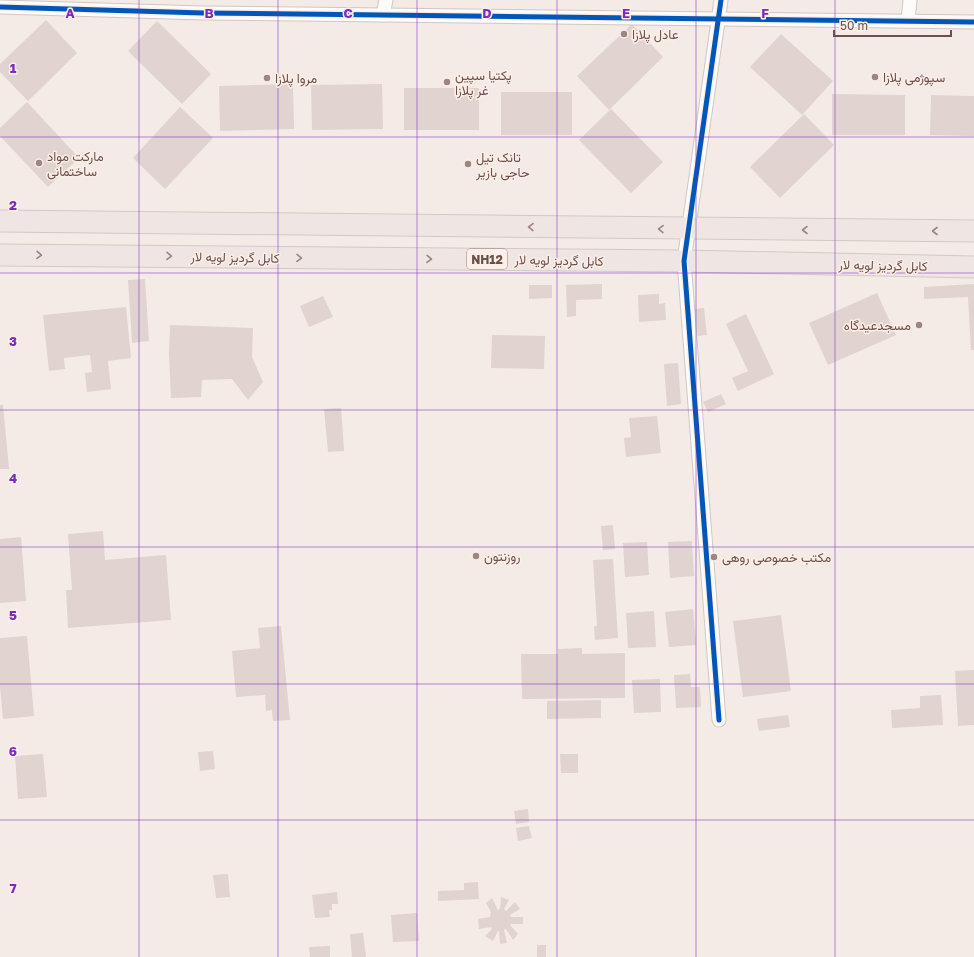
<svg xmlns="http://www.w3.org/2000/svg" width="974" height="957" font-family="'Golos Text',Vazirmatn,sans-serif">
<style>
.building{fill:#e0d3d0}
.lines{fill:none;stroke-linecap:round;stroke-linejoin:round}
.minor-casing{stroke:#d1c6c3;stroke-width:15}
.trunk-casing{stroke:#d3c8c5;stroke-width:23}
.minor{stroke:#fdfcfb;stroke-width:13}
.trunk{stroke:#efe6e4;stroke-width:21}
.cycleway-casing{stroke:#fcefe7;stroke-width:8}
.cycleway{stroke:#0057b8;stroke-width:5}
.oneway{stroke:#9a8481}
.grid{fill:none;stroke:#7b2cbf;stroke-width:1;stroke-opacity:0.55}
.poi-dot{fill:#9c8682;stroke:#fcefe7;stroke-width:1.5}
.labels{text-anchor:middle;dominant-baseline:central;stroke-width:3;stroke-linejoin:round;paint-order:stroke}
.shield{fill:#fcefe7;stroke:#98807a;stroke-width:1}
.shield-label{font-size:12px;font-weight:bold;fill:#6d504c}
.poi-label{font-size:13px;fill:#6d504c;stroke:#fcefe7;text-anchor:start}
.street-label{font-size:13px;fill:#6d504c;stroke:#fcefe7}
.grid-label{font-size:13px;text-anchor:middle;font-weight:bold;fill:#7b2cbf;stroke:#fcefe7;stroke-width:3;stroke-linejoin:round;paint-order:stroke}
</style>
<rect width="100%" height="100%" fill="#f4ebe7"/>
<!-- building -->
<g class="building">
<path d="M46 20 77 53 28 101 0 72V64Z"/>
<path d="M157 21 211 74 182 104 128 51Z"/>
<path d="M632 24 663 57 609 110 577 76Z"/>
<path d="M781 34 833 81 802 115 750 67Z"/>
<path d="M293 84 294 129 220 131 219 86Z"/>
<path d="M382 84 383 129 312 130 311 85Z"/>
<rect x="404" y="88" width="75" height="42"/>
<rect x="501" y="92" width="71" height="43"/>
<path d="M832 94 905 95V135H832Z"/>
<path d="M931 95 974 96V136L930 135Z"/>
<path d="M27 102 79 158 48 187 0 136V128Z"/>
<path d="M180 107 213 138 165 189 133 158Z"/>
<path d="M611 109 663 162 631 193 579 140Z"/>
<path d="M804 114 834 145 780 198 750 167Z"/>
<path d="M145 279 149 341 132 343 128 280Z"/>
<path d="M602 284V299L576 300V316L567 317 566 285Z"/>
<path d="M974 284V350H971L968 297 924 299V287Z"/>
<path d="M529 285H552V298L529 299Z"/>
<path d="M877 293 896 335 828 365 809 323Z"/>
<path d="M659 294V304L665 303 666 320 639 322 638 295Z"/>
<path d="M323 296 333 317 309 327 300 306Z"/>
<path d="M126 307 131 358 108 361 111 389 87 392 85 373 92 372 90 355 64 358 65 369 49 371 43 315Z"/>
<path d="M704 308 707 335 698 336 695 309Z"/>
<path d="M746 314 774 374 738 391 732 378 748 371 726 324Z"/>
<path d="M170 325 253 328 252 357 263 382 248 400 232 379 202 380 201 397 171 398 169 353Z"/>
<path d="M492 335 545 336 544 369 491 368Z"/>
<path d="M678 363 681 404 667 406 664 364Z"/>
<path d="M721 394 726 404 708 412 703 402Z"/>
<path d="M0 405H3L9 469H0Z"/>
<path d="M341 408 344 451 328 452 324 409Z"/>
<path d="M657 416 661 453 626 457 624 438 631 437 629 418Z"/>
<path d="M613 525 615 549 603 550 601 526Z"/>
<path d="M103 531 105 560 166 555 171 620 68 628 66 590H72L68 534Z"/>
<path d="M21 537 26 601 0 603V539Z"/>
<path d="M692 541 694 576 670 578 668 542Z"/>
<path d="M647 542 649 575 625 577 623 543Z"/>
<path d="M613 559 618 638 595 640 594 626H597L593 560Z"/>
<path d="M693 609 696 645 669 647 665 612Z"/>
<path d="M654 611 656 647 628 648 626 613Z"/>
<path d="M781 615 791 691 743 697 733 621Z"/>
<path d="M281 626 290 720 273 721 272 710 266 711 265 695 236 697 232 651 260 648 258 628Z"/>
<path d="M27 636 34 716 3 719 0 686V638Z"/>
<path d="M582 648V654L625 653V698L522 699 521 654H558V649Z"/>
<path d="M974 670V725L958 726 955 671Z"/>
<path d="M690 674 691 687H700L701 707 676 708 674 675Z"/>
<path d="M660 679 661 712 634 713 632 680Z"/>
<path d="M941 695 943 725 892 728 891 710 920 708V696Z"/>
<path d="M601 700V718L547 719V701Z"/>
<path d="M788 715 790 727 759 731 757 719Z"/>
<path d="M213 751 215 769 200 771 198 752Z"/>
<path d="M43 754 47 797 18 799 15 756Z"/>
<path d="M560 754H578V773H561Z"/>
<path d="M528 809 529 822 516 824 514 811Z"/>
<path d="M529 826 532 838 518 841 516 828Z"/>
<path d="M228 874 230 897 216 898 213 875Z"/>
<path d="M478 882 479 899 438 901V891L464 890V883Z"/>
<path d="M337 892 338 904H332V910H329L330 917 315 918 312 895Z"/>
<path d="M501 897 509 900 504 909 506 911 515 902 520 909 510 915 511 917H523V924H511L510 925 518 934 513 940 506 929 504 930 507 943 500 944 499 931H498L493 941 485 936 492 929 491 927 479 929 478 919 490 917 491 912 486 903 492 898 498 910 500 909Z"/>
<path d="M417 913 419 941 393 942 391 915Z"/>
<path d="M363 933 366 957H352L350 934Z"/>
<rect x="537" y="945" width="9" height="12"/>
<path d="M330 946V957H310L309 947Z"/>
</g>
<g class="lines">
<!-- minor casing -->
<g class="minor-casing">
<g id="minor">
<path d="M0 7 203 13 383 15 974 22"/>
<path d="M383 15 386 0"/>
<path d="M908 21 910 0"/>
<path d="M719 720 684 261 721 0"/>
</g>
</g>
<!-- trunk casing -->
<g class="trunk-casing">
<g id="trunk">
<path d="M0 221 974 231"/>
<path d="M0 255 684 261 974 267"/>
</g>
</g>
<!-- minor -->
<use href="#minor" class="minor"/>
<!-- trunk -->
<use href="#trunk" class="trunk"/>
<!-- cycleway casing -->
<g class="cycleway-casing">
<g id="cycleway">
<path d="M0 7 203 13 383 15 974 22"/>
<path d="M719 720 684 261 721 0"/>
</g>
</g>
<!-- cycleway -->
<use href="#cycleway" class="cycleway"/>
</g>
<!-- one-way arrows -->
<defs><path id="oneway-chevron" d="M-2-3.5L2.5 0L-2 3.5" fill="none" stroke-width="1.6" stroke-linecap="round" stroke-linejoin="round"/></defs>
<g class="oneway">
<use href="#oneway-chevron" transform="translate(531 227) rotate(-179)"/>
<use href="#oneway-chevron" transform="translate(661 229) rotate(-179)"/>
<use href="#oneway-chevron" transform="translate(805 230) rotate(-180)"/>
<use href="#oneway-chevron" transform="translate(935 231) rotate(-180)"/>
<use href="#oneway-chevron" transform="translate(39 255) rotate(1)"/>
<use href="#oneway-chevron" transform="translate(169 256) rotate(1)"/>
<use href="#oneway-chevron" transform="translate(299 258) rotate(1)"/>
<use href="#oneway-chevron" transform="translate(429 259) rotate(1)"/>
</g>
<!-- grid -->
<path class="grid" d="M139 0V957M278 0V957M417 0V957M557 0V957M696 0V957M835 0V957M0 137H974M0 273H974M0 410H974M0 547H974M0 684H974M0 820H974"/>
<!-- markers -->
<g class="poi-dot">
<circle cx="624" cy="34" r="4"/>
<circle cx="875" cy="77" r="4"/>
<circle cx="267" cy="78" r="4"/>
<circle cx="447" cy="82" r="4"/>
<circle cx="39" cy="163" r="4"/>
<circle cx="468" cy="164" r="4"/>
<circle cx="919" cy="325" r="4"/>
<circle cx="476" cy="556" r="4"/>
<circle cx="714" cy="557" r="4"/>
</g>
<g class="labels">
<!-- shield labels -->
<rect class="shield" x="467" y="249" width="40" height="20" rx="3"/>
<g class="shield-label">
<text x="487" y="259">NH12</text>
</g>
<!-- poi labels -->
<g class="poi-label">
<text x="632" y="34">عادل پلازا</text>
<text x="455" y="75">پکتیا سپین<tspan x="455" dy="15">غر پلازا</tspan></text>
<text x="883" y="77">سپوژمی پلازا</text>
<text x="275" y="78">مروا پلازا</text>
<text x="47" y="156">مارکت مواد<tspan x="47" dy="15">ساختمانی</tspan></text>
<text x="476" y="157">تانک تیل<tspan x="476" dy="15">حاجی بازیر</tspan></text>
<text x="911" y="325" text-anchor="end">مسجدعیدگاه</text>
<text x="484" y="556">روزنتون</text>
<text x="722" y="557">مکتب خصوصی روهی</text>
</g>
<!-- street labels -->
<g class="street-label">
<text transform="translate(235 257) rotate(1)">کابل گردیز لویه لار</text>
<text transform="translate(559 260) rotate(1)">کابل گردیز لویه لار</text>
<text transform="translate(883 265) rotate(1)">کابل گردیز لویه لار</text>
</g>
</g>
<g class="grid-label">
<text x="70" y="18">A</text>
<text x="209" y="18">B</text>
<text x="348" y="18">C</text>
<text x="487" y="18">D</text>
<text x="626" y="18">E</text>
<text x="765" y="18">F</text>
<text x="13" y="73">1</text>
<text x="13" y="210">2</text>
<text x="13" y="346">3</text>
<text x="13" y="483">4</text>
<text x="13" y="620">5</text>
<text x="13" y="756">6</text>
<text x="13" y="893">7</text>
</g>
<!-- scale -->
<path d="M834 30v6h117v-6" fill="none" stroke="#6d504c" stroke-width="2"/>
<text x="840" y="30" font-size="12" fill="#6d504c" stroke="#fcefe7" stroke-width="3" paint-order="stroke">50 m</text>
</svg>
